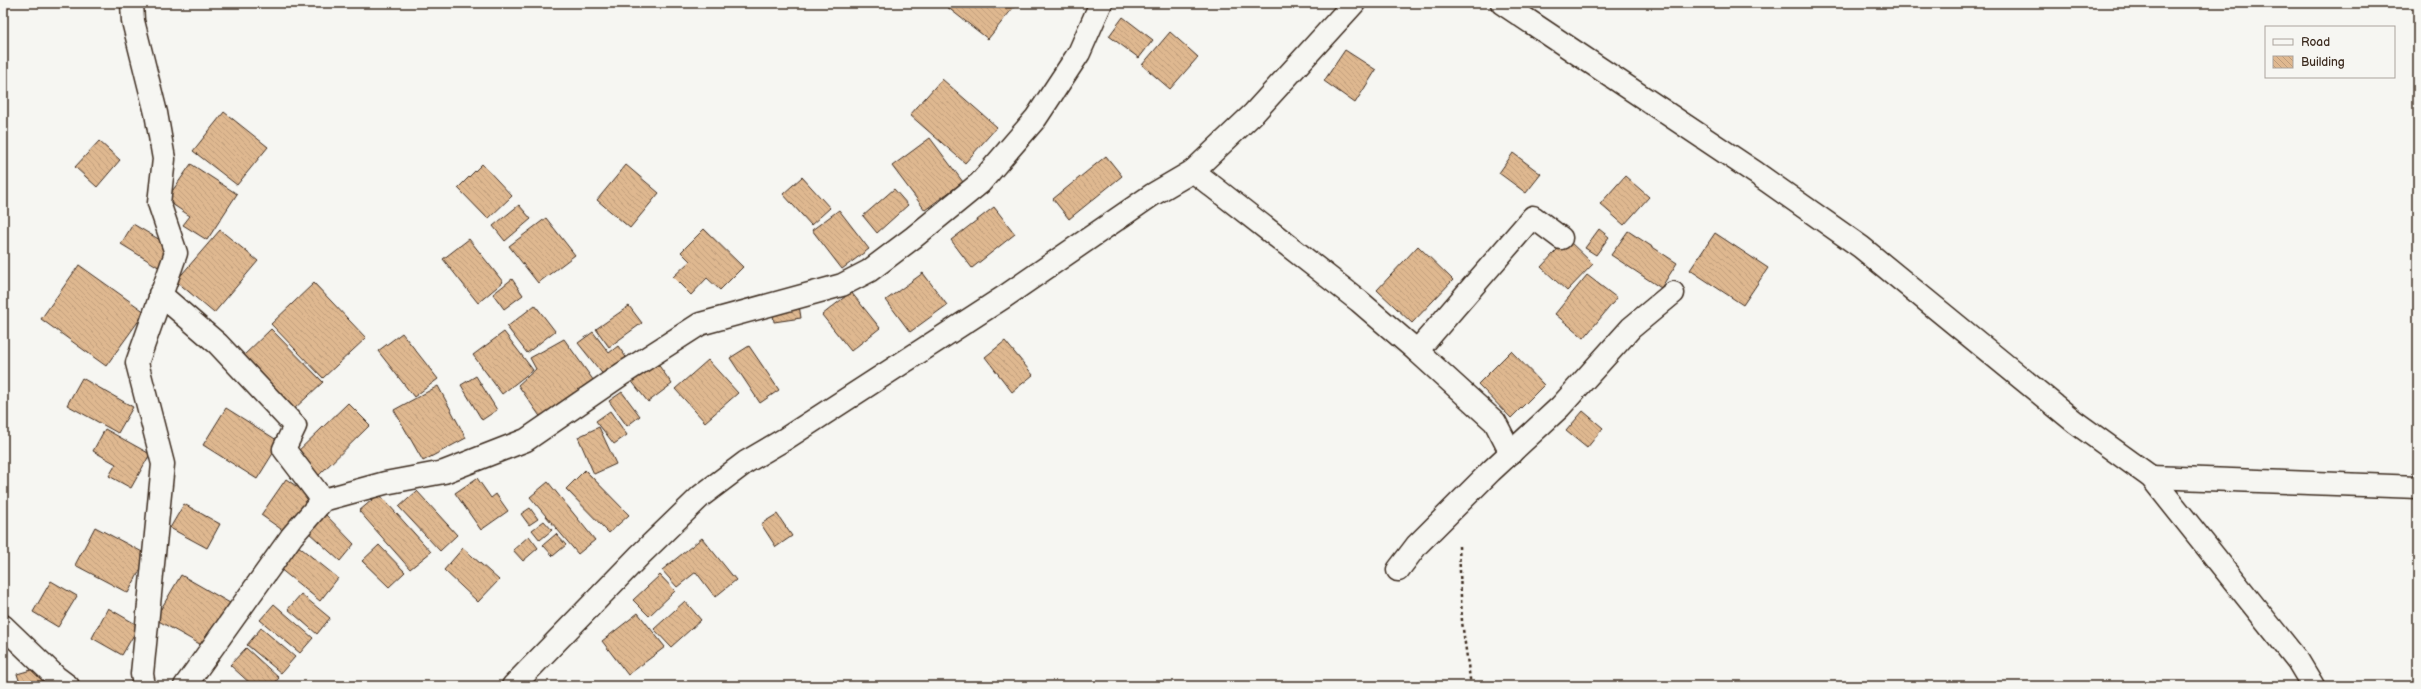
<svg xmlns="http://www.w3.org/2000/svg" width="2421" height="689" font-family="'Balsamiq Sans',sans-serif">
<style>
.building{fill:url(#building-back-hatch);stroke:#3b2a1e}
.lines{fill:none;stroke-linecap:round;stroke-linejoin:round}
.street-casing{stroke:#3b2a1e;stroke-width:25}
.path{stroke:#3b2a1e;stroke-width:2.5;stroke-dasharray:3 3;stroke-linecap:butt}
.street{stroke:#f6f6f2;stroke-width:22}
</style>
<defs>
<pattern id="building-back-hatch" width="6" height="6" patternUnits="userSpaceOnUse"><rect width="6" height="6" fill="#dfb890"/><path d="M-1 5l2 2M0 0l6 6M5-1l2 2" fill="none" stroke="#c09e7c"/></pattern>
</defs>
<rect width="100%" height="100%" fill="#f6f6f2"/>
<filter id="ink" filterUnits="userSpaceOnUse"><feTurbulence type="fractalNoise" baseFrequency=".025" numOctaves="2"/><feDisplacementMap in="SourceGraphic" scale="8" xChannelSelector="R" yChannelSelector="G"/><feConvolveMatrix kernelMatrix="1 2 1 2 8 2 1 2 1" color-interpolation-filters="sRGB"/></filter>
<g filter="url(#ink)">
<!-- building -->
<g class="building">
<path d="M942 3H1017L988 39Z"/>
<path d="M1123 17 1153 40 1139 58 1109 36Z"/>
<path d="M1170 32 1198 57 1170 89 1142 65Z"/>
<path d="M1345 50 1376 70 1355 103 1324 81Z"/>
<path d="M942 79 997 127 965 163 910 115Z"/>
<path d="M224 112 268 147 237 185 193 151Z"/>
<path d="M930 138 963 182 925 210 892 166Z"/>
<path d="M99 141 120 160 97 187 75 167Z"/>
<path d="M1513 153 1541 174 1526 193 1499 173Z"/>
<path d="M1106 156 1122 176 1069 219 1053 199Z"/>
<path d="M191 164 237 194 207 240 183 225 190 216 166 200Z"/>
<path d="M482 164 512 196 488 219 458 188Z"/>
<path d="M626 165 659 193 630 228 597 200Z"/>
<path d="M1625 176 1649 197 1624 225 1600 204Z"/>
<path d="M802 177 830 208 811 225 783 194Z"/>
<path d="M894 189 908 205 877 233 863 216Z"/>
<path d="M519 205 531 219 505 241 493 226Z"/>
<path d="M994 207 1015 234 972 268 951 240Z"/>
<path d="M839 210 869 249 842 269 812 230Z"/>
<path d="M546 218 575 255 538 283 509 246Z"/>
<path d="M133 224 172 247 160 268 121 244Z"/>
<path d="M704 229 743 267 720 290 707 278 691 295 673 277 690 261 681 252Z"/>
<path d="M1599 229 1609 237 1596 255 1585 248Z"/>
<path d="M220 230 258 261 214 313 176 281Z"/>
<path d="M1628 231 1677 263 1661 288 1611 255Z"/>
<path d="M1715 233 1768 268 1743 305 1690 270Z"/>
<path d="M469 239 503 282 478 303 443 259Z"/>
<path d="M1567 239 1593 264 1567 291 1541 267Z"/>
<path d="M1418 246 1453 280 1412 323 1377 290Z"/>
<path d="M79 265 145 312 106 366 41 319Z"/>
<path d="M923 273 947 305 910 332 886 300Z"/>
<path d="M1587 275 1617 298 1584 338 1555 314Z"/>
<path d="M512 279 523 295 504 309 493 294Z"/>
<path d="M314 283 366 338 323 378 271 324Z"/>
<path d="M851 292 880 328 851 351 822 315Z"/>
<path d="M535 305 555 331 527 353 507 327Z"/>
<path d="M799 305 801 318 774 322 772 308Z"/>
<path d="M629 306 642 323 609 347 596 329Z"/>
<path d="M271 329 323 382 293 410 241 358Z"/>
<path d="M504 332 533 370 502 394 473 355Z"/>
<path d="M593 332 609 353 618 346 628 360 605 377 578 343Z"/>
<path d="M402 333 438 379 414 397 378 351Z"/>
<path d="M564 339 596 384 544 422 518 385 536 369 530 358Z"/>
<path d="M1005 341 1033 375 1012 392 985 357Z"/>
<path d="M749 346 779 390 760 403 730 358Z"/>
<path d="M1511 351 1544 385 1511 418 1478 384Z"/>
<path d="M655 360 672 384 648 402 630 379Z"/>
<path d="M708 360 738 393 705 422 675 389Z"/>
<path d="M476 376 497 410 482 420 461 385Z"/>
<path d="M82 378 133 407 118 433 67 405Z"/>
<path d="M438 386 466 438 423 461 394 410Z"/>
<path d="M622 392 640 416 627 426 609 401Z"/>
<path d="M348 403 370 425 317 477 295 454Z"/>
<path d="M226 408 280 442 257 479 203 445Z"/>
<path d="M610 411 627 435 614 444 596 421Z"/>
<path d="M1583 411 1603 428 1587 448 1566 431Z"/>
<path d="M599 427 616 464 594 474 578 437Z"/>
<path d="M105 429 150 454 131 488 109 476 116 464 93 451Z"/>
<path d="M585 470 629 515 609 533 566 489Z"/>
<path d="M477 478 491 498 496 494 508 511 481 530 455 493Z"/>
<path d="M286 479 312 497 288 534 261 515Z"/>
<path d="M548 482 595 540 578 554 530 497Z"/>
<path d="M417 491 457 535 440 551 399 507Z"/>
<path d="M379 494 431 552 410 569 359 511Z"/>
<path d="M184 504 220 524 207 548 170 528Z"/>
<path d="M530 508 538 519 529 525 521 514Z"/>
<path d="M324 513 354 544 340 561 308 532Z"/>
<path d="M777 514 792 536 776 547 761 524Z"/>
<path d="M544 521 552 530 540 540 532 530Z"/>
<path d="M95 527 148 555 128 593 75 565Z"/>
<path d="M556 534 566 545 553 556 543 545Z"/>
<path d="M529 536 538 548 523 561 513 550Z"/>
<path d="M702 538 736 580 715 597 696 572 677 587 662 570Z"/>
<path d="M292 541 338 578 320 601 274 564Z"/>
<path d="M379 545 405 572 389 587 362 561Z"/>
<path d="M463 548 499 580 478 602 444 570Z"/>
<path d="M181 575 230 603 205 647 155 619Z"/>
<path d="M660 575 675 591 649 616 633 600Z"/>
<path d="M51 581 77 596 58 627 33 612Z"/>
<path d="M301 594 330 618 317 634 288 609Z"/>
<path d="M685 601 701 620 671 647 654 629Z"/>
<path d="M274 604 313 638 300 653 260 620Z"/>
<path d="M108 608 139 626 122 655 92 638Z"/>
<path d="M638 613 665 647 628 675 602 641Z"/>
<path d="M261 628 295 657 281 673 247 645Z"/>
<path d="M246 648 279 678 272 686H253L230 665Z"/>
<path d="M38 668 44 686H21L17 674Z"/>
</g>
<g class="lines">
<!-- street casing -->
<g class="street-casing">
<g id="street">
<path d="M132 3 133 21 156 113 164 159 159 203 176 253 137 363 163 464 142 674 144 686"/>
<path d="M1502 3 1756 173 1861 247 2075 422 2151 477 2298 661 2313 686"/>
<path d="M1193 171 1359 301 1417 351 1495 422 1511 453"/>
<path d="M160 294 218 344 295 426 284 449 323 500"/>
<path d="M1417 351 1533 217 1561 238"/>
<path d="M2151 477 2418 487"/>
<path d="M1398 570 1417 545 1491 471 1560 407 1631 328 1673 293"/>
<path d="M3 626 56 677 68 686"/>
<path d="M185 686 292 536 323 500 385 483 444 472 526 440 622 374 700 324 842 285 869 271 914 237 980 183 1036 118 1079 53 1101 3"/>
<path d="M513 686 640 555 701 496 746 462 785 439 1004 297 1152 195 1193 171 1254 113 1354 3"/>
</g>
</g>
<!-- path -->
<path class="path" d="M1459 546 1462 622 1471 686"/>
<!-- street -->
<use href="#street" class="street"/>
</g>
</g>
<!-- margin -->
<rect width="2421" height="689" fill="none" stroke="#f6f6f2" stroke-width="16"/>
<rect x="8" y="8" width="2405" height="673" fill="none" stroke="#3b2a1e" stroke-width="1.5" filter="url(#ink)"/>
<!-- legend -->
<rect x="2265" y="26" width="130" height="52" fill="#f6f6f2" stroke="#aba49d"/>
<rect x="2273" y="39" width="20" height="6" fill="#f6f6f2" stroke="#aba49d"/>
<text x="2301" y="46" font-size="12" fill="#3b2a1e">Road</text>
<rect x="2273" y="56" width="20" height="12" fill="url(#building-back-hatch)" stroke="#aba49d"/>
<text x="2301" y="66" font-size="12" fill="#3b2a1e">Building</text>
</svg>
